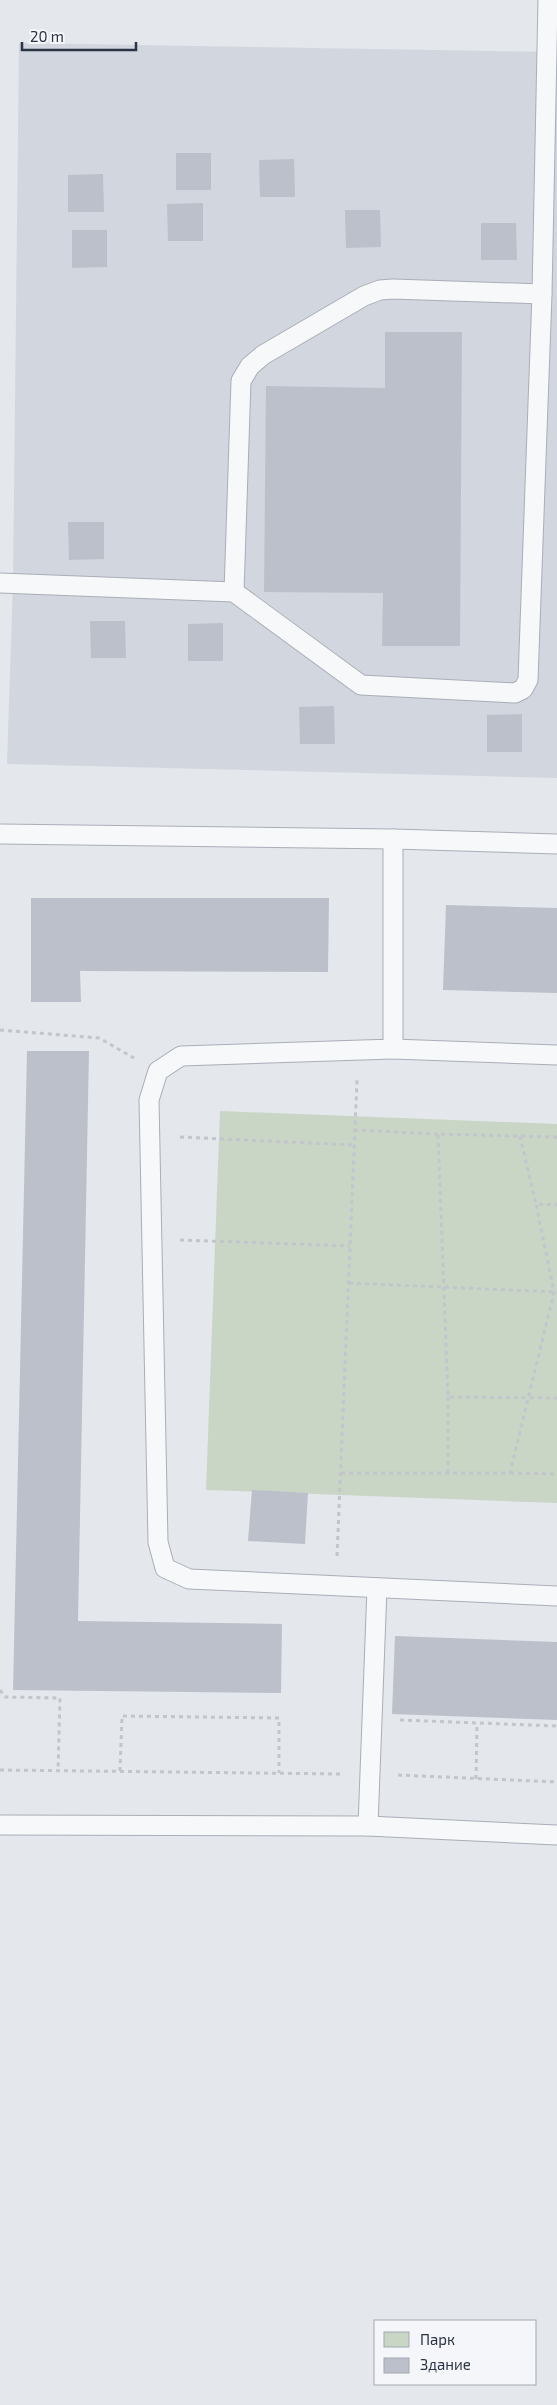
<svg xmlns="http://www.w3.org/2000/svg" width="557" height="2405" font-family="'Exo 2',sans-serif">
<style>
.built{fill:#d2d6de}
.green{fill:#c9d6c5}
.building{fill:#bbc0ca}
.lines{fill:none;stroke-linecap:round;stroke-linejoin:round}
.service-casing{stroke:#a9aeb7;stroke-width:21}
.path{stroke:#c2c5cb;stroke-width:3;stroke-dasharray:4 4;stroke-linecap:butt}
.service{stroke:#f7f8fa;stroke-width:19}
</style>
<rect width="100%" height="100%" fill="#e4e7ec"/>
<!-- built -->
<path class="built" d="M19 43 557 52V778L7 764 13 583Z"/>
<!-- green -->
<path class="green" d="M220 1111 557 1124V1503L206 1490Z"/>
<!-- building -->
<g class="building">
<rect x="176" y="153" width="35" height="37"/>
<path d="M294 159 295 197H260L259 160Z"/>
<path d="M103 174 104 212H68V175Z"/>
<path d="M203 203V241H168L167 204Z"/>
<path d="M345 210H380L381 247 346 248Z"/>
<path d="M481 223H516L517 260H481Z"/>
<path d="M72 230H107V267L72 268Z"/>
<path d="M385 332H462L460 646H382L383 593 264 592 266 386 385 388Z"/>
<path d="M68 522H104V559L69 560Z"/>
<path d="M90 621H125L126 658H91Z"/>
<path d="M223 623V661H188V624Z"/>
<path d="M334 706 335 744H300L299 707Z"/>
<path d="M522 714V752H487V715Z"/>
<path d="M31 898H329L328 972 80 971 81 1002H31Z"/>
<path d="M446 905 557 908V993L443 990Z"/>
<path d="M27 1051H89L78 1621 282 1624 281 1693 13 1690Z"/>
<path d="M252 1490 308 1493 305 1544 248 1541Z"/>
<path d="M395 1636 557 1642V1720L392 1714Z"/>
</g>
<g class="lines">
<!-- service casing -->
<g class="service-casing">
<g id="service">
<path d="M0 583 234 592 361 685 515 693 523 689 528 680 542 294 548 0"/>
<path d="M234 592 241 381 250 366 263 355 364 296 380 290 393 289 542 294"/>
<path d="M0 834 393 839 557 844"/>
<path d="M393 839V1049L181 1056 158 1071 149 1100 158 1542 165 1568 189 1579 557 1596"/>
<path d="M393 1049 557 1055"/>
<path d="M0 1825 368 1826 377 1588"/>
<path d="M368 1826 557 1835"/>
</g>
</g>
<!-- path -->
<g class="path">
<path d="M0 1030 99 1038 134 1058"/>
<path d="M354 1130 438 1134"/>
<path d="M520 1136 536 1204"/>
<path d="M180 1137 354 1145"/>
<path d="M557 1137 438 1134 448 1397 557 1398"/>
<path d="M180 1240 350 1246"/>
<path d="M349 1283 557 1292"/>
<path d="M448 1397V1473"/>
<path d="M341 1473H510L554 1292 536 1204 557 1205"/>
<path d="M510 1473 557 1474"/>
<path d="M337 1556 357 1080"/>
<path d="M0 1690 5 1697 60 1698 58 1771"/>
<path d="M400 1720 557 1726"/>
<path d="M0 1770 342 1774"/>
<path d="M120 1771 122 1716 279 1718V1773"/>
<path d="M398 1775 557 1782"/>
<path d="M476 1779 477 1723"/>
</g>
<!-- service -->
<use href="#service" class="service"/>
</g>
<!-- legend -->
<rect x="374" y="2320" width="162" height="65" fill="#f4f6f9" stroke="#a4a8b1"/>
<rect x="384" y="2332" width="25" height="15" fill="#c9d6c5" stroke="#a4a8b1"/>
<text x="420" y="2345" font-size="15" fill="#2b3445">Парк</text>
<rect x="384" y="2358" width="25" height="15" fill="#bbc0ca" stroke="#a4a8b1"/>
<text x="420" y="2370" font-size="15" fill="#2b3445">Здание</text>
<!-- scale -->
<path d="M22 42v8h114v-8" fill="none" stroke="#2b3445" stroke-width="2.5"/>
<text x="30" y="42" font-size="15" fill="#2b3445" stroke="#f4f6f9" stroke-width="4" paint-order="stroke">20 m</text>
</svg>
